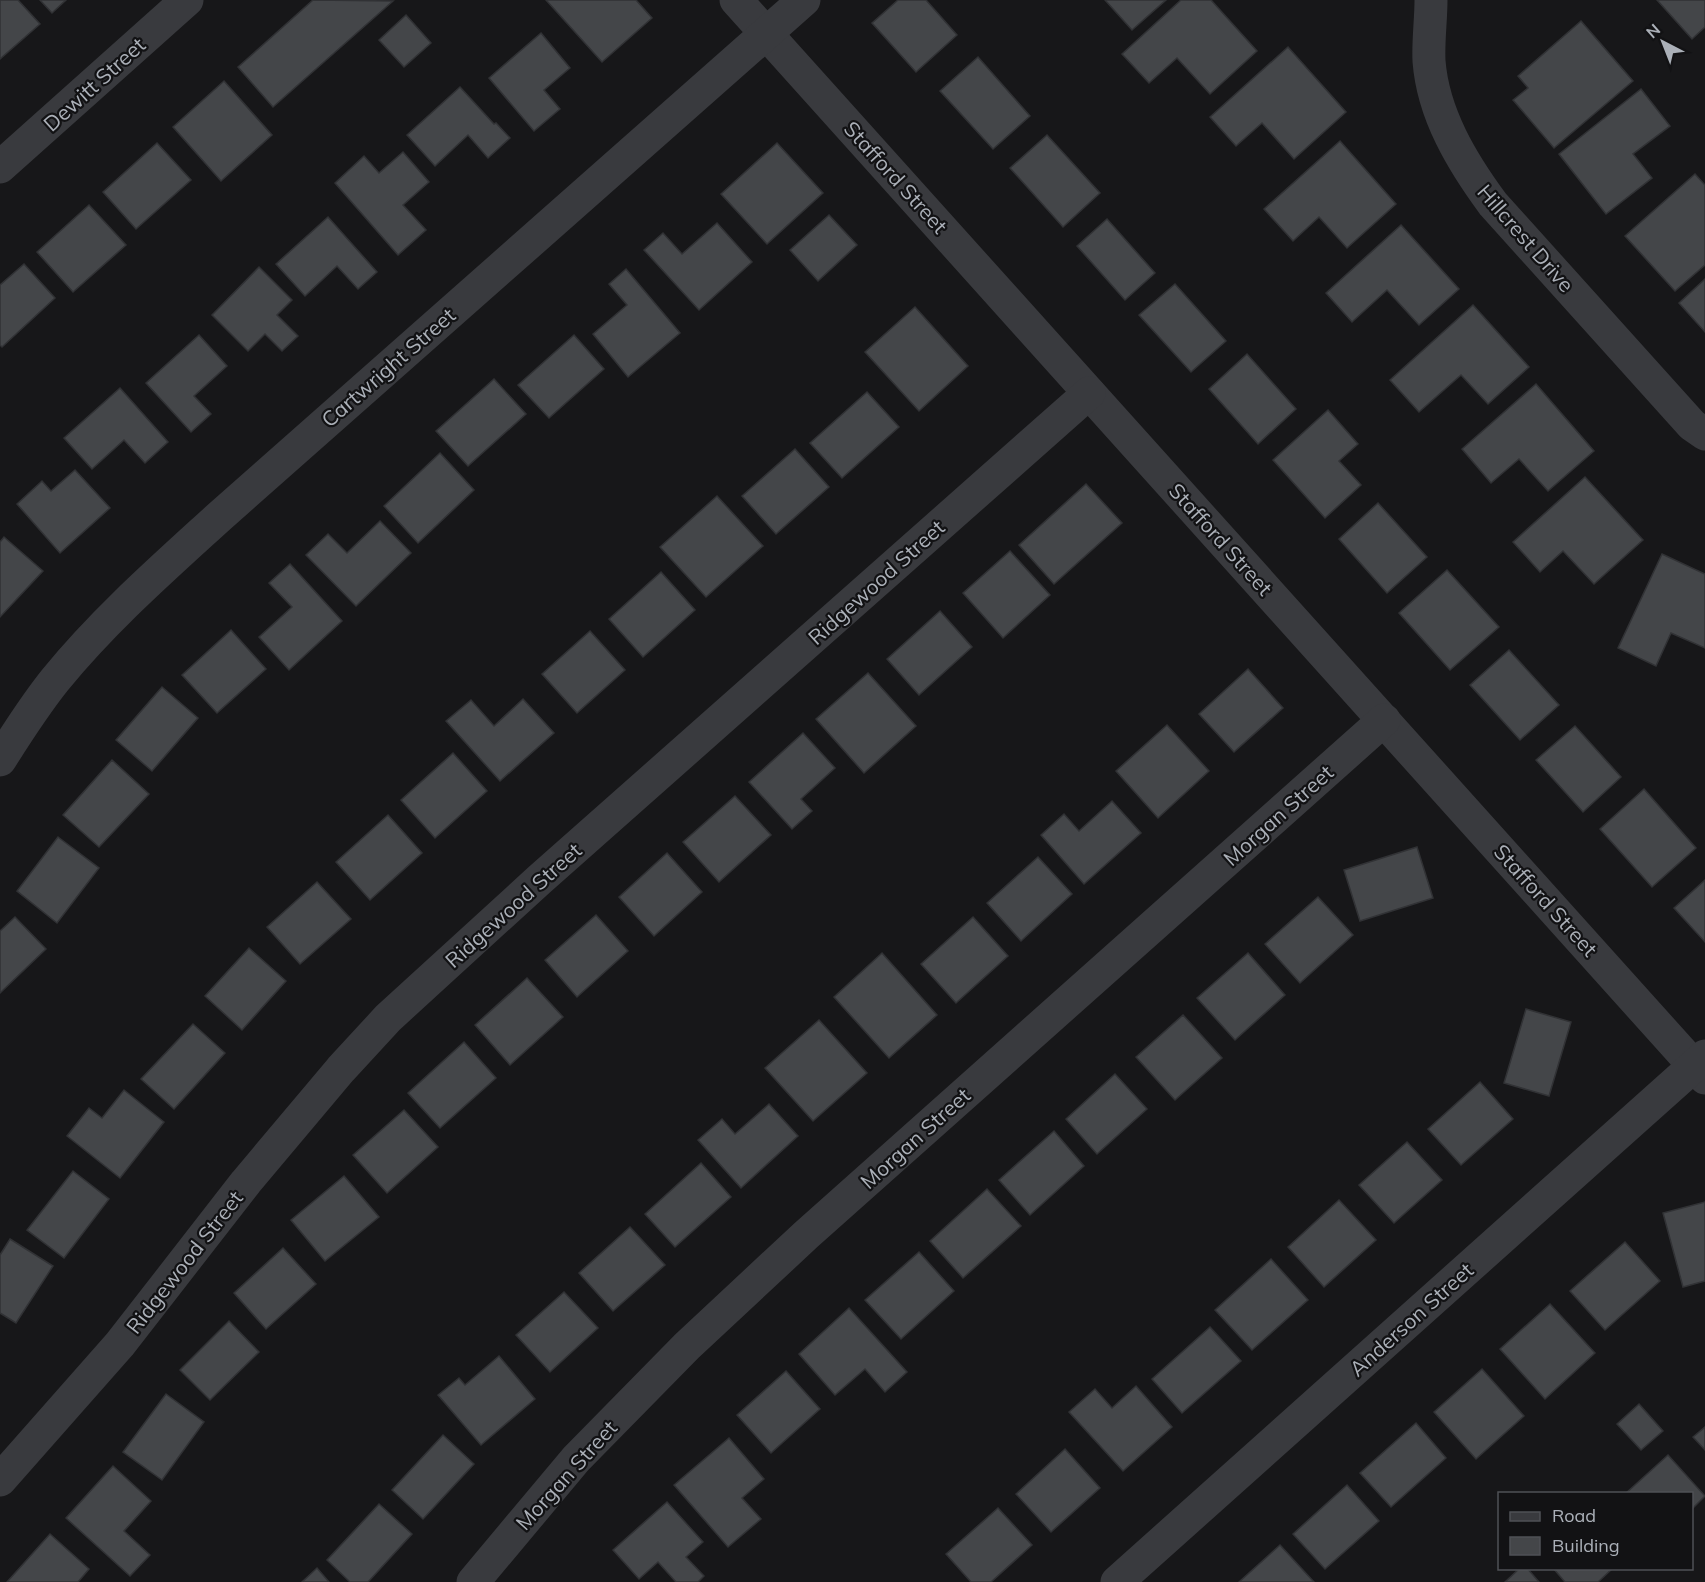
<svg xmlns="http://www.w3.org/2000/svg" width="1705" height="1582" font-family="Mulish,sans-serif">
<style>
.building{fill:#444649;stroke:#313235;stroke-width:1.5}
.lines{fill:none;stroke-linecap:round;stroke-linejoin:round}
.minor{stroke:#393a3e;stroke-width:33}
.labels{text-anchor:middle;dominant-baseline:central;stroke-width:4.5;stroke-linejoin:round;paint-order:stroke}
.street-label{font-size:21px;fill:#abb0b8;stroke:#121214}
</style>
<rect width="100%" height="100%" fill="#171719"/>
<!-- building -->
<g class="building">
<path d="M0 0H18L40 24 0 59Z"/>
<path d="M40 0H66L52 13Z"/>
<path d="M313 0 393 1 273 107 238 67Z"/>
<path d="M546 0H636L652 18 602 62Z"/>
<path d="M898 0H926L957 35 916 72 872 23Z"/>
<path d="M1105 0H1166L1132 30Z"/>
<path d="M1181 0H1211L1257 51 1210 94 1177 58 1149 83 1122 54Z"/>
<path d="M1657 0H1705V27L1692 39Z"/>
<path d="M406 15 431 43 404 67 379 40Z"/>
<path d="M1581 21 1633 81 1554 148 1513 100 1528 88 1518 76Z"/>
<path d="M541 33 570 68 544 90 560 109 534 131 489 78Z"/>
<path d="M1288 47 1346 112 1294 159 1262 123 1236 146 1210 117Z"/>
<path d="M978 57 1030 116 993 149 940 91Z"/>
<path d="M224 81 272 135 221 181 173 127Z"/>
<path d="M460 87 494 124 496 123 510 138 488 158 468 135 435 166 407 135Z"/>
<path d="M1641 89 1670 126 1633 154 1652 178 1606 214 1559 154Z"/>
<path d="M1047 135 1100 193 1063 227 1010 168Z"/>
<path d="M1340 141 1396 204 1347 248 1319 217 1293 241 1264 209Z"/>
<path d="M157 143 191 180 136 229 103 192Z"/>
<path d="M777 143 823 193 767 244 721 194Z"/>
<path d="M403 152 429 182 403 205 426 230 398 255 335 183 364 156 379 173Z"/>
<path d="M1695 174 1705 185V265L1675 291 1625 236Z"/>
<path d="M89 205 126 245 73 292 37 252Z"/>
<path d="M829 215 857 245 818 281 790 250Z"/>
<path d="M328 217 377 272 358 289 337 266 305 296 276 264Z"/>
<path d="M1107 219 1155 273 1125 300 1077 246Z"/>
<path d="M717 223 752 262 699 310 644 250 663 233 682 254Z"/>
<path d="M1401 225 1459 289 1419 325 1387 290 1352 322 1326 293Z"/>
<path d="M24 264 55 298 2 347 0 345V285Z"/>
<path d="M259 267 292 300 277 315 298 336 282 351 265 334 248 351 212 315Z"/>
<path d="M626 269 680 333 628 377 593 334 627 305 609 284Z"/>
<path d="M1705 279V332L1679 303Z"/>
<path d="M1175 284 1226 341 1191 372 1139 315Z"/>
<path d="M1473 305 1529 367 1488 404 1461 375 1419 412 1390 380Z"/>
<path d="M915 307 968 366 919 411 865 352Z"/>
<path d="M199 335 227 366 194 396 211 414 191 432 146 383Z"/>
<path d="M574 335 604 369 549 418 518 385Z"/>
<path d="M1247 354 1296 409 1258 444 1209 389Z"/>
<path d="M494 379 526 414 468 466 436 431Z"/>
<path d="M1536 384 1594 451 1548 491 1519 459 1491 483 1462 449Z"/>
<path d="M120 388 168 442 145 463 124 440 92 469 64 438Z"/>
<path d="M867 392 899 427 842 478 810 443Z"/>
<path d="M1328 410 1358 444 1339 461 1361 485 1325 518 1273 460Z"/>
<path d="M795 449 829 487 776 534 742 496Z"/>
<path d="M440 453 474 490 418 543 384 506Z"/>
<path d="M75 470 110 508 60 553 17 504 42 481 51 491Z"/>
<path d="M1585 477 1643 540 1594 584 1563 551 1540 572 1513 542Z"/>
<path d="M1086 484 1122 523 1054 584 1019 545Z"/>
<path d="M717 496 763 546 706 597 660 547Z"/>
<path d="M1378 503 1427 557 1387 593 1339 539Z"/>
<path d="M380 521 411 553 356 606 306 555 328 534 347 553Z"/>
<path d="M4 537 43 571 0 617V542Z"/>
<path d="M1010 551 1050 595 1003 638 963 593Z"/>
<path d="M1662 554 1705 574V648L1671 633 1656 666 1618 648Z"/>
<path d="M290 564 342 621 289 670 259 637 292 607 269 583Z"/>
<path d="M1447 570 1499 627 1450 670 1399 613Z"/>
<path d="M661 572 695 610 643 657 609 619Z"/>
<path d="M940 611 972 647 919 695 887 659Z"/>
<path d="M231 630 266 669 217 713 182 675Z"/>
<path d="M590 631 625 670 577 713 542 674Z"/>
<path d="M1509 650 1559 705 1520 740 1470 685Z"/>
<path d="M1248 669 1283 708 1234 752 1199 714Z"/>
<path d="M868 673 916 726 864 773 816 719Z"/>
<path d="M162 687 198 718 152 771 116 740Z"/>
<path d="M523 699 554 733 500 781 446 721 471 700 494 726Z"/>
<path d="M1167 725 1209 771 1158 818 1116 771Z"/>
<path d="M1575 726 1621 777 1583 812 1536 760Z"/>
<path d="M803 733 835 768 801 799 812 811 792 829 749 782Z"/>
<path d="M453 753 487 791 435 838 401 800Z"/>
<path d="M112 760 149 794 99 847 63 815Z"/>
<path d="M1644 789 1696 848 1652 887 1600 829Z"/>
<path d="M735 796 771 835 719 882 683 842Z"/>
<path d="M1112 801 1141 833 1084 884 1041 835 1064 814 1079 831Z"/>
<path d="M388 815 422 853 370 900 336 862Z"/>
<path d="M58 837 99 868 57 923 17 891Z"/>
<path d="M1417 847 1433 898 1360 921 1344 870Z"/>
<path d="M667 853 702 892 654 936 619 897Z"/>
<path d="M1038 857 1072 894 1021 941 987 903Z"/>
<path d="M1705 880V942L1674 908Z"/>
<path d="M317 882 351 919 300 964 267 927Z"/>
<path d="M1318 897 1353 935 1300 983 1265 944Z"/>
<path d="M596 915 628 951 577 997 545 960Z"/>
<path d="M15 917 46 949 0 993V931Z"/>
<path d="M973 917 1008 956 956 1003 921 964Z"/>
<path d="M249 948 286 981 242 1030 205 996Z"/>
<path d="M882 953 937 1015 889 1058 834 997Z"/>
<path d="M1248 953 1285 995 1235 1040 1197 998Z"/>
<path d="M527 978 563 1017 510 1065 475 1025Z"/>
<path d="M1526 1009 1571 1022 1549 1096 1504 1083Z"/>
<path d="M1183 1015 1222 1058 1175 1100 1136 1057Z"/>
<path d="M819 1020 867 1073 813 1121 765 1068Z"/>
<path d="M193 1024 225 1053 174 1109 141 1079Z"/>
<path d="M464 1042 496 1078 440 1128 408 1093Z"/>
<path d="M1115 1074 1147 1109 1097 1154 1066 1119Z"/>
<path d="M1480 1082 1513 1119 1461 1165 1428 1129Z"/>
<path d="M124 1090 164 1122 120 1178 67 1136 89 1108 102 1118Z"/>
<path d="M769 1104 798 1136 741 1188 698 1140 722 1119 735 1134Z"/>
<path d="M404 1110 438 1147 387 1193 353 1155Z"/>
<path d="M1054 1131 1084 1166 1030 1215 999 1180Z"/>
<path d="M1407 1142 1442 1180 1394 1223 1359 1185Z"/>
<path d="M701 1163 731 1197 675 1247 645 1214Z"/>
<path d="M73 1171 109 1199 64 1258 27 1230Z"/>
<path d="M344 1176 379 1217 325 1261 291 1220Z"/>
<path d="M987 1189 1021 1226 963 1278 930 1241Z"/>
<path d="M1339 1200 1376 1240 1324 1287 1288 1247Z"/>
<path d="M1705 1202V1281L1683 1287 1663 1213Z"/>
<path d="M630 1227 665 1265 613 1311 579 1273Z"/>
<path d="M10 1239 53 1266 16 1323 0 1313V1255Z"/>
<path d="M1625 1242 1660 1281 1605 1330 1570 1291Z"/>
<path d="M283 1248 316 1284 266 1329 234 1293Z"/>
<path d="M919 1252 954 1291 901 1339 865 1300Z"/>
<path d="M1271 1259 1308 1300 1252 1350 1215 1310Z"/>
<path d="M564 1292 598 1328 550 1372 516 1335Z"/>
<path d="M1550 1304 1595 1353 1545 1399 1500 1349Z"/>
<path d="M849 1308 907 1372 885 1392 865 1369 835 1395 799 1354Z"/>
<path d="M229 1321 259 1352 210 1400 180 1370Z"/>
<path d="M1210 1327 1241 1361 1182 1413 1152 1379Z"/>
<path d="M499 1356 535 1399 481 1445 438 1395 459 1378 465 1385Z"/>
<path d="M1482 1369 1524 1416 1476 1459 1434 1412Z"/>
<path d="M786 1371 820 1409 771 1453 737 1415Z"/>
<path d="M1136 1386 1172 1427 1123 1471 1069 1412 1095 1389 1112 1408Z"/>
<path d="M166 1394 204 1422 162 1480 123 1452Z"/>
<path d="M1639 1404 1663 1431 1641 1450 1617 1424Z"/>
<path d="M1416 1423 1446 1458 1391 1507 1360 1473Z"/>
<path d="M1705 1427V1450L1693 1437Z"/>
<path d="M443 1435 474 1464 423 1519 392 1490Z"/>
<path d="M729 1438 764 1479 742 1498 761 1519 728 1547 674 1485Z"/>
<path d="M1065 1449 1100 1488 1051 1532 1016 1494Z"/>
<path d="M1668 1455 1705 1496 1692 1509V1494H1625Z"/>
<path d="M113 1466 151 1501 124 1531 150 1555 130 1576 66 1518Z"/>
<path d="M1347 1485 1379 1521 1325 1569 1293 1534Z"/>
<path d="M667 1502 703 1542 686 1557 704 1576 698 1582H676L658 1562 639 1579 613 1550Z"/>
<path d="M379 1504 412 1534 368 1582H350L327 1560Z"/>
<path d="M998 1508 1032 1545 991 1582H971L946 1554Z"/>
<path d="M50 1534 89 1569 78 1582H7Z"/>
<path d="M1280 1545 1314 1582H1239Z"/>
<path d="M317 1568 329 1582H302Z"/>
<path d="M1520 1568H1527L1539 1582H1505Z"/>
<path d="M1553 1568H1613L1598 1582H1565Z"/>
</g>
<g class="lines">
<!-- minor -->
<g class="minor">
<path d="M736 0 1705 1078"/>
<path d="M1431 0C1431 20 1428 41 1429 61 1433 114 1462 162 1493 204L1692 425 1705 434"/>
<path d="M0 167 187 0"/>
<path d="M0 760C17 733 35 705 55 680 104 620 162 569 219 517L804 0"/>
<path d="M0 1480 120 1344 246 1182 341 1069 388 1018 539 880 1089 393"/>
<path d="M473 1582 576 1459 687 1346 806 1235 1384 720"/>
<path d="M1117 1582 1705 1056"/>
</g>
</g>
<g class="labels">
<!-- street labels -->
<g class="street-label">
<text transform="translate(94 84) rotate(-42)">Dewitt Street</text>
<text transform="translate(896 177) rotate(48)">Stafford Street</text>
<text transform="translate(1526 238) rotate(49)">Hillcrest Drive</text>
<text transform="translate(388 367) rotate(-41)">Cartwright Street</text>
<text transform="translate(1221 539) rotate(48)">Stafford Street</text>
<text transform="translate(876 582) rotate(-42)">Ridgewood Street</text>
<text transform="translate(1278 815) rotate(-42)">Morgan Street</text>
<text transform="translate(1546 900) rotate(48)">Stafford Street</text>
<text transform="translate(513 905) rotate(-42)">Ridgewood Street</text>
<text transform="translate(915 1138) rotate(-42)">Morgan Street</text>
<text transform="translate(184 1262) rotate(-52)">Ridgewood Street</text>
<text transform="translate(1411 1319) rotate(-42)">Anderson Street</text>
<text transform="translate(566 1475) rotate(-48)">Morgan Street</text>
</g>
</g>
<!-- legend -->
<rect x="1498" y="1492" width="195" height="78" fill="#121214" stroke="#4f5156" stroke-width="1.5"/>
<rect x="1510" y="1512" width="30" height="9" fill="#393a3e" stroke="#4f5156" stroke-width="1.5"/>
<text x="1552" y="1522" font-size="18" fill="#abb0b8">Road</text>
<rect x="1510" y="1537" width="30" height="18" fill="#444649" stroke="#4f5156" stroke-width="1.5"/>
<text x="1552" y="1552" font-size="18" fill="#abb0b8">Building</text>
<!-- north arrow -->
<g transform="translate(1663 42) rotate(318)" stroke="#121214" stroke-width="4.5" paint-order="stroke">
<path d="M0-4.5L10 22L0 15L-10 22Z" fill="#abb0b8"/>
<text y="-9" font-size="16" font-weight="bold" text-anchor="middle" fill="#abb0b8">N</text>
</g>
</svg>
